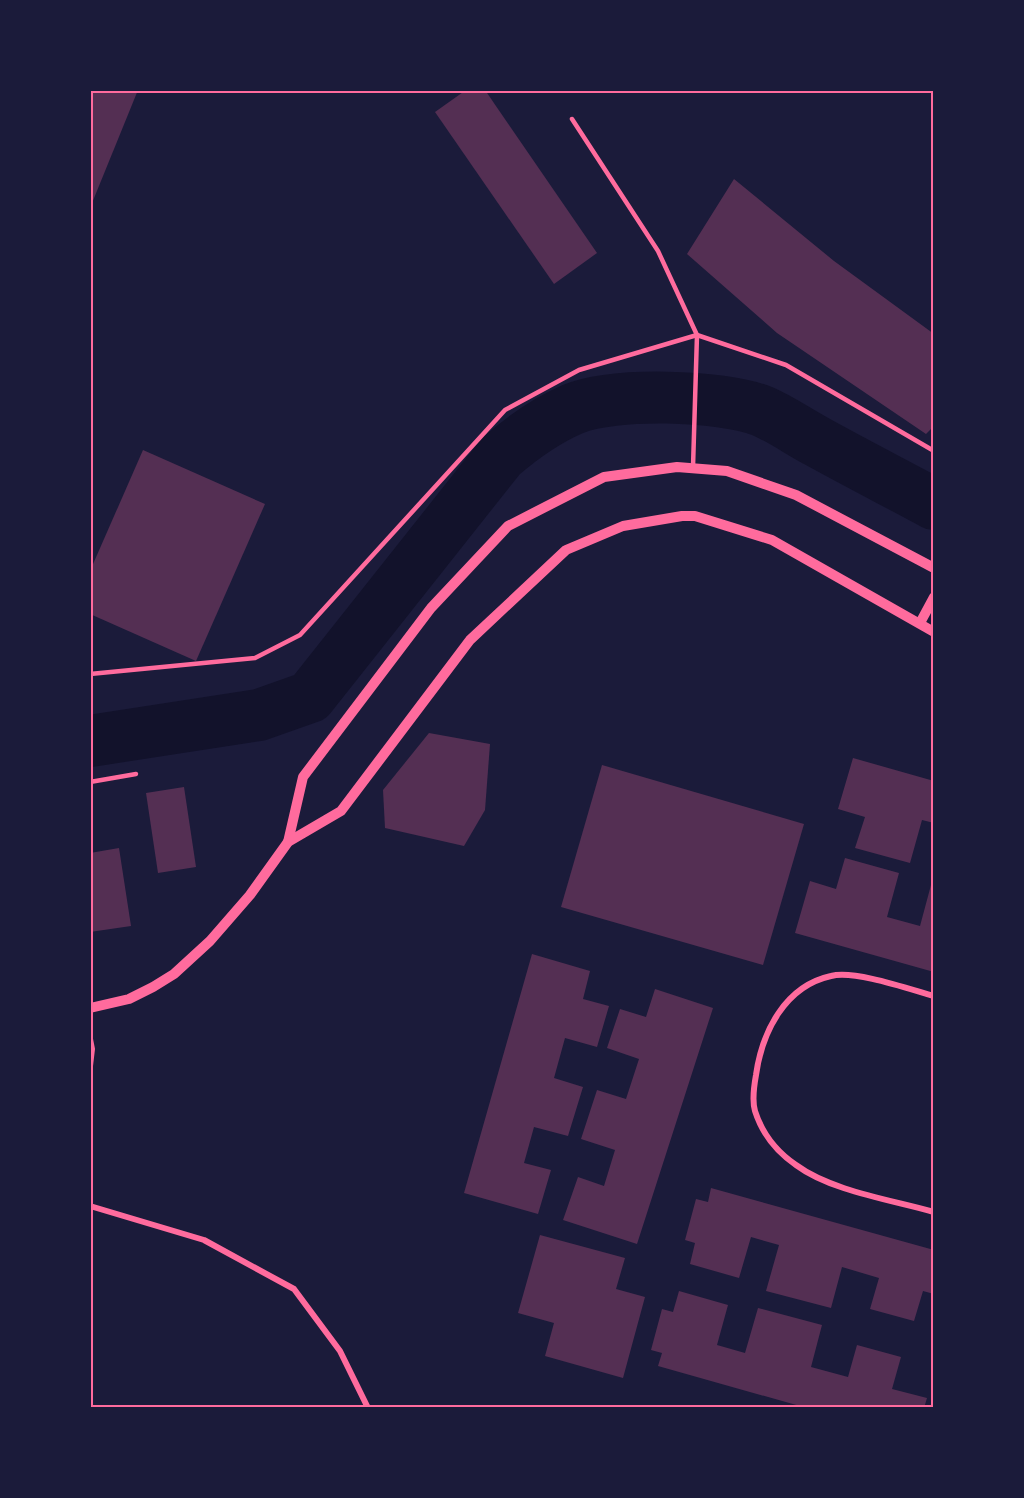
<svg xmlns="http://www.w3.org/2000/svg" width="1024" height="1498" font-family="'Archivo Narrow',sans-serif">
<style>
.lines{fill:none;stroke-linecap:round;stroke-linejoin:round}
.river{stroke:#12122b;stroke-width:52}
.building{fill:#542f53}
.service{stroke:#ff6b9d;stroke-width:4.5}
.minor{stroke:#ff6b9d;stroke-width:6}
.tertiary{stroke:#ff6b9d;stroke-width:10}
.neatline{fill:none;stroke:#ff6b9d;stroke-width:2}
</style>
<rect width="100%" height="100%" fill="#1b1b3a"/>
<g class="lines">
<!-- river -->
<path class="river" d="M90 741 259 715 310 697 501 456C523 437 545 421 573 409 614 392 720 395 762 411 781 419 799 432 818 442 856 463 895 483 934 504"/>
</g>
<!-- building -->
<g class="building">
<path d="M90 90H138L90 208Z"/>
<path d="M466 90H485L597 253 554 284 435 112Z"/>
<path d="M734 179 834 261 934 334V426L926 434 777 333 687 254Z"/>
<path d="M143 450 265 504 196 661 90 614V571Z"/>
<path d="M429 733 490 744 485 810 464 846 385 828 383 790Z"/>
<path d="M853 758 934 781V823L922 820 910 863 855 848 865 817 838 809Z"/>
<path d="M602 765 804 824 763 965 561 907Z"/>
<path d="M184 787 196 867 158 873 146 793Z"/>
<path d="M119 848 131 926 90 932V853Z"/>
<path d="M845 858 899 873 887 917 920 926 931 885 934 886V972L795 933 810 881 836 889Z"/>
<path d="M532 954 590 971 583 999 609 1006 597 1047 565 1038 554 1078 583 1087 568 1136 534 1127 524 1163 551 1170 538 1214 464 1193Z"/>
<path d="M655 989 713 1008 637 1244 563 1220 578 1177 604 1186 615 1150 581 1139 597 1090 626 1099 639 1059 607 1048 620 1009 646 1017Z"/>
<path d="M711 1188 934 1250V1294L923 1291 914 1321 870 1309 879 1278 842 1267 831 1308 766 1291 779 1245 751 1237 739 1278 690 1264 695 1243 685 1240 696 1199 708 1202Z"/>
<path d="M540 1235 625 1258 616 1289 645 1297 623 1378 545 1356 554 1323 518 1313Z"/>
<path d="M679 1291 728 1305 717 1345 745 1353 758 1308 822 1325 811 1367 848 1377 857 1345 901 1357 892 1389 927 1398 924 1408H807L658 1366 662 1353 651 1350 662 1309 673 1312Z"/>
</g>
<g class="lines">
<!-- service -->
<g class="service">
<path d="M572 119 658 251 697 335 693 467"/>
<path d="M90 674 255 658 300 635 505 410 579 370 697 335 786 365 934 451"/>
<path d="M90 782 136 774"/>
</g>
<!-- minor -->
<g class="minor">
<path d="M934 996C909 989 855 970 831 976 785 986 762 1032 756 1075 754 1086 752 1101 755 1111 762 1133 777 1152 796 1165 831 1191 892 1200 934 1212"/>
<path d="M90 1039 92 1049 90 1066"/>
<path d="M90 1206 204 1240 294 1289 340 1351 368 1408"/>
</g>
<!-- tertiary -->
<g class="tertiary">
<path d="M920 623 934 597"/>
<path d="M288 842 303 777 431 608 508 526 604 477 677 467 727 471 796 495 934 568"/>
<path d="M90 1008 129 999 153 987 174 974 210 941 250 895 288 842 341 811 470 640 566 550 623 526 682 516H695L772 540 934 632"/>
</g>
</g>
<!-- border -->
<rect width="1024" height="1498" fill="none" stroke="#1b1b3a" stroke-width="183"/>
<rect x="92" y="92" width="840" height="1314" class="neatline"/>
</svg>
